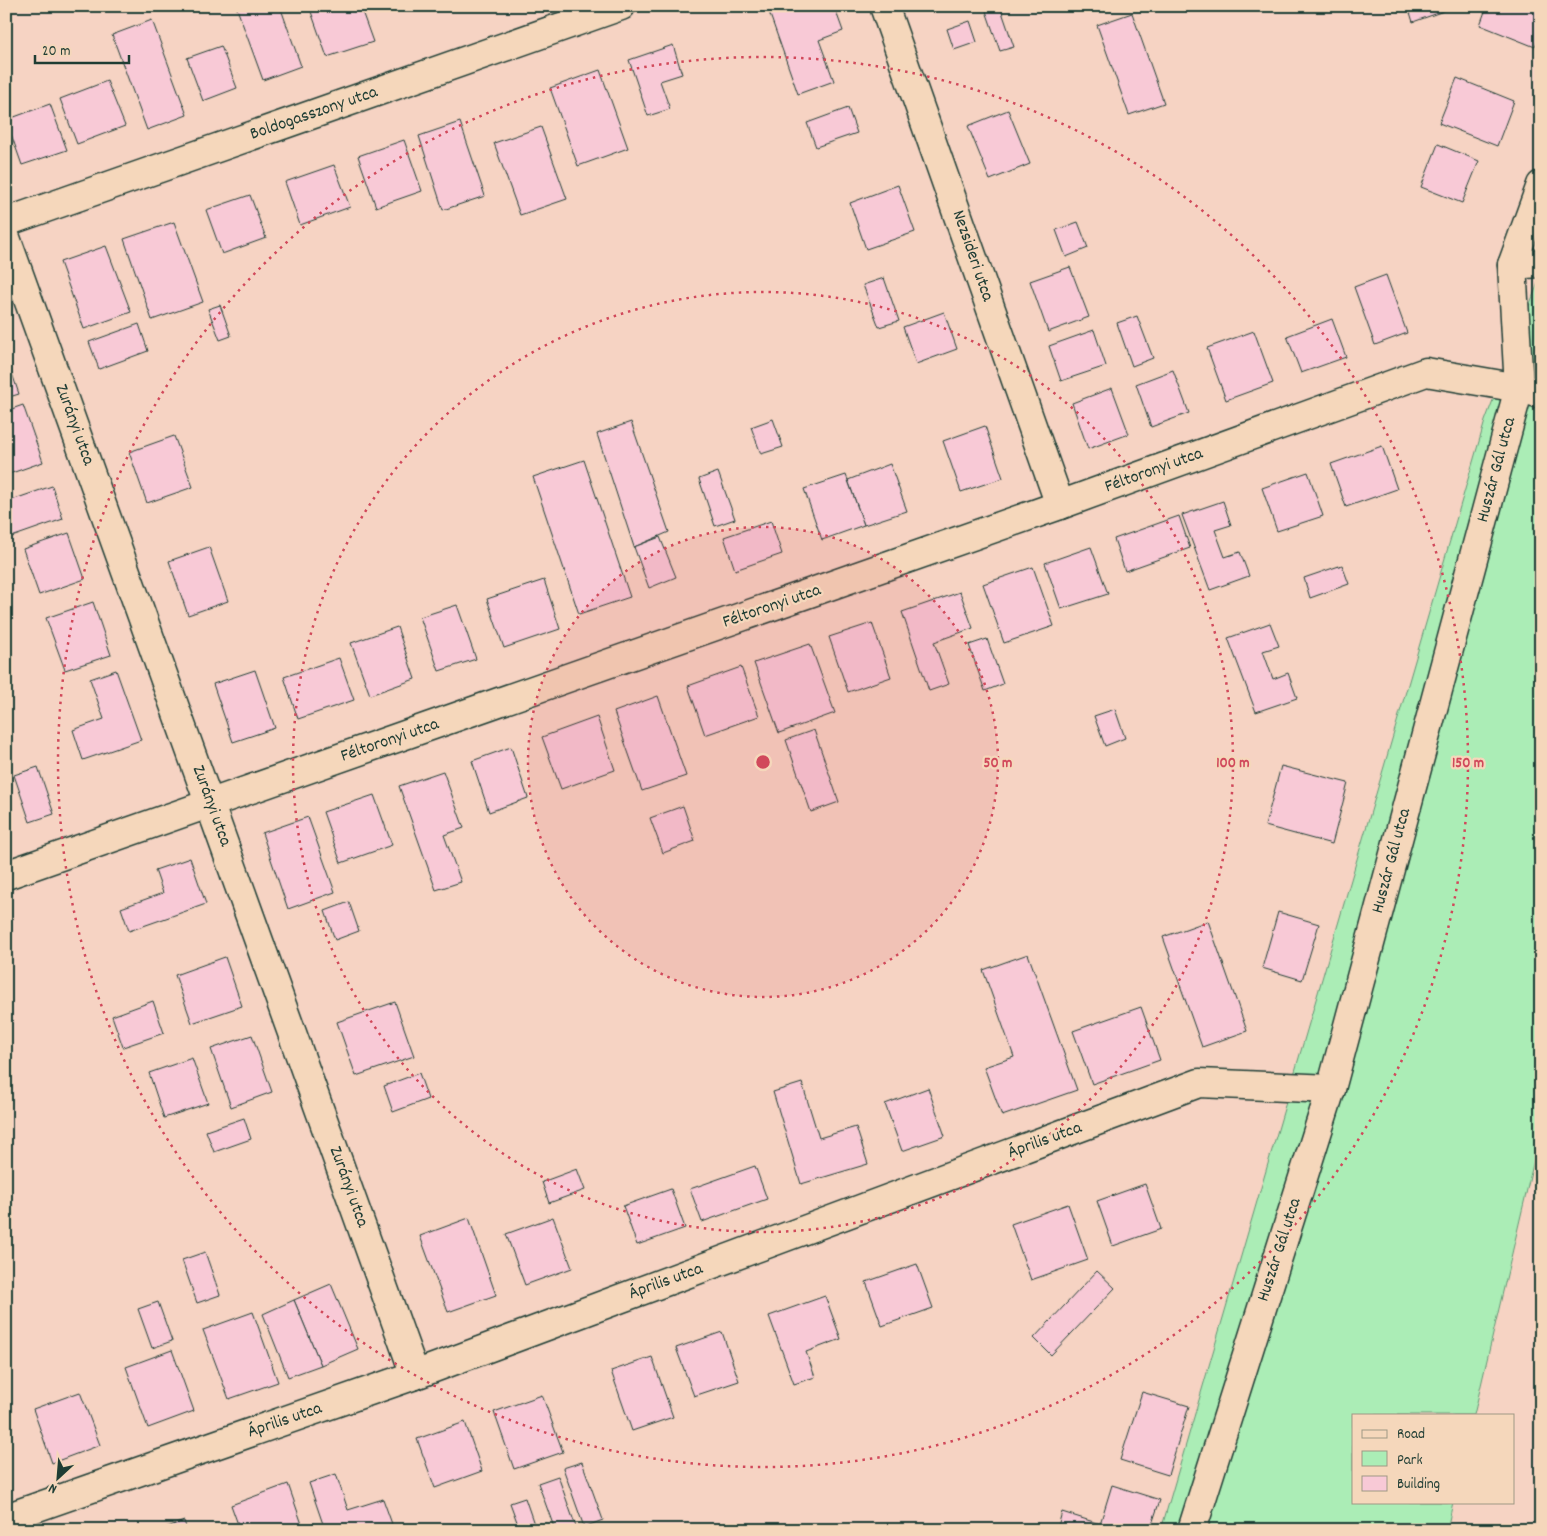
<svg xmlns="http://www.w3.org/2000/svg" width="1547" height="1536" font-family="Dekko,sans-serif">
<style>
.green{fill:#abedb6;stroke:#659575}
.building{fill:#f8c9d6;stroke:#1f3d34}
.lines{fill:none;stroke-linecap:round;stroke-linejoin:round}
.minor-casing{stroke:#1f3d34;stroke-width:31}
.minor{stroke:#f5d7bb;stroke-width:28}
.ring{fill:none;stroke:#d1495b;stroke-width:2.5;stroke-dasharray:2.5 5}
.labels{text-anchor:middle;dominant-baseline:central;stroke-width:4.5;stroke-linejoin:round;paint-order:stroke}
.street-label{font-size:18px;fill:#1f3d34;stroke:#f5d7bb}
.centre{fill:#d1495b;stroke:#f5d7bb;stroke-width:2.5}
.ring-label{font-size:15px;text-anchor:middle;font-weight:bold;fill:#d1495b;stroke:#f5d7bb;stroke-width:4.5;stroke-linejoin:round;paint-order:stroke}
</style>
<rect width="100%" height="100%" fill="#f6d3c3"/>
<filter id="ink" filterUnits="userSpaceOnUse"><feTurbulence type="fractalNoise" baseFrequency=".02" numOctaves="2"/><feDisplacementMap in="SourceGraphic" scale="10" xChannelSelector="R" yChannelSelector="G"/><feConvolveMatrix kernelMatrix="1 2 1 2 8 2 1 2 1" color-interpolation-filters="sRGB"/></filter>
<g filter="url(#ink)">
<!-- green -->
<path class="green" d="M1541 275V1130L1474 1415H1353V1502H1453L1447 1530H1161L1485 421Z"/>
<!-- building -->
<g class="building">
<path d="M236 6H280L301 66 263 80Z"/>
<path d="M309 6H360L373 42 327 57Z"/>
<path d="M777 6H834L843 31 819 40 834 81 798 94 768 9Z"/>
<path d="M1000 6 1014 47 1000 51 986 11Z"/>
<path d="M1408 6H1451L1452 8 1413 22Z"/>
<path d="M1487 6H1541V33L1535 47 1480 25Z"/>
<path d="M1132 13 1164 103 1129 115 1097 25Z"/>
<path d="M152 20 187 115 147 130 112 35Z"/>
<path d="M970 21 977 42 954 50 947 29Z"/>
<path d="M673 45 682 74 660 81 670 109 648 116 629 60Z"/>
<path d="M221 46 237 88 203 101 187 58Z"/>
<path d="M600 70 628 148 578 166 550 88Z"/>
<path d="M1457 78 1514 101 1497 146 1439 123Z"/>
<path d="M107 81 125 126 77 144 60 99Z"/>
<path d="M50 104 67 150 22 165 6 120Z"/>
<path d="M848 108 857 133 816 147 807 123Z"/>
<path d="M1008 110 1030 164 990 180 968 126Z"/>
<path d="M460 122 485 196 443 210 419 136Z"/>
<path d="M541 127 567 199 520 215 494 143Z"/>
<path d="M404 140 422 191 376 207 358 156Z"/>
<path d="M1438 144 1479 161 1462 203 1421 187Z"/>
<path d="M334 165 350 207 300 225 285 182Z"/>
<path d="M898 185 915 232 866 249 850 203Z"/>
<path d="M250 195 266 238 222 254 206 210Z"/>
<path d="M174 222 203 302 152 320 124 239Z"/>
<path d="M1078 222 1088 248 1066 257 1056 230Z"/>
<path d="M106 246 131 312 84 329 60 262Z"/>
<path d="M1070 267 1089 317 1048 332 1030 281Z"/>
<path d="M1386 275 1407 333 1375 345 1354 287Z"/>
<path d="M884 278 899 321 879 327 863 285Z"/>
<path d="M220 305 231 336 220 340 208 309Z"/>
<path d="M944 312 957 349 916 364 903 327Z"/>
<path d="M1137 316 1153 358 1132 366 1117 323Z"/>
<path d="M1332 319 1346 357 1301 373 1287 336Z"/>
<path d="M139 324 148 351 99 369 89 342Z"/>
<path d="M1094 330 1106 366 1061 381 1049 346Z"/>
<path d="M1254 331 1273 383 1226 400 1207 348Z"/>
<path d="M6 356 19 394 6 398Z"/>
<path d="M1173 370 1189 413 1151 427 1136 384Z"/>
<path d="M1112 388 1129 434 1088 449 1072 403Z"/>
<path d="M23 405 43 462 6 475V411Z"/>
<path d="M773 419 783 447 761 454 751 427Z"/>
<path d="M631 422 669 532 634 547 597 434Z"/>
<path d="M985 426 1003 478 961 492 943 441Z"/>
<path d="M174 436 193 487 147 503 129 452Z"/>
<path d="M1382 446 1397 489 1346 507 1331 464Z"/>
<path d="M584 460 630 597 579 614 533 477Z"/>
<path d="M890 464 907 511 864 525 848 480Z"/>
<path d="M718 472 735 519 715 526 699 479Z"/>
<path d="M1308 472 1323 516 1277 531 1262 488Z"/>
<path d="M846 475 864 525 822 540 804 489Z"/>
<path d="M52 486 63 519 6 539V502Z"/>
<path d="M1223 501 1231 525 1215 530 1225 557 1240 552 1249 576 1210 590 1182 515Z"/>
<path d="M1179 516 1190 548 1125 571 1114 539Z"/>
<path d="M771 521 782 554 735 570 724 537Z"/>
<path d="M69 533 85 579 39 595 23 549Z"/>
<path d="M660 537 676 577 649 588 634 547Z"/>
<path d="M209 547 228 601 188 615 169 561Z"/>
<path d="M1091 547 1108 594 1061 609 1045 563Z"/>
<path d="M1342 565 1349 584 1310 598 1304 578Z"/>
<path d="M1033 567 1054 626 1004 643 983 584Z"/>
<path d="M544 580 560 629 504 648 487 599Z"/>
<path d="M960 592 973 628 934 642 949 684 929 691 902 612Z"/>
<path d="M93 602 111 655 65 670 46 618Z"/>
<path d="M457 605 476 659 439 671 420 617Z"/>
<path d="M872 623 891 677 848 692 829 637Z"/>
<path d="M1270 623 1279 646 1263 651 1273 679 1288 673 1297 698 1256 712 1228 638Z"/>
<path d="M397 627 415 679 370 695 351 643Z"/>
<path d="M987 639 1003 684 985 691 969 645Z"/>
<path d="M810 644 835 713 779 733 754 663Z"/>
<path d="M339 658 354 700 298 719 284 677Z"/>
<path d="M741 667 759 716 705 735 688 686Z"/>
<path d="M116 670 141 740 83 760 73 730 104 719 90 679Z"/>
<path d="M255 670 275 728 233 742 213 684Z"/>
<path d="M658 696 686 776 642 791 614 712Z"/>
<path d="M1115 709 1125 738 1105 746 1094 716Z"/>
<path d="M597 717 615 770 561 789 542 737Z"/>
<path d="M814 730 839 802 811 812 786 740Z"/>
<path d="M511 747 528 798 489 812 472 761Z"/>
<path d="M1281 766 1348 783 1332 844 1265 826Z"/>
<path d="M38 767 54 814 30 822 14 775Z"/>
<path d="M443 771 464 828 444 835 461 882 436 890 399 786Z"/>
<path d="M374 795 392 845 341 863 323 812Z"/>
<path d="M683 806 695 841 663 853 650 818Z"/>
<path d="M308 817 335 892 288 909 262 833Z"/>
<path d="M190 858 206 904 129 931 121 908 163 893 155 870Z"/>
<path d="M349 902 359 931 335 940 325 911Z"/>
<path d="M1278 912 1319 924 1302 980 1262 968Z"/>
<path d="M1208 921 1247 1031 1202 1047 1163 937Z"/>
<path d="M1028 954 1077 1090 1002 1116 984 1067 1014 1057 983 970Z"/>
<path d="M225 957 242 1006 192 1023 175 975Z"/>
<path d="M153 1001 164 1033 123 1047 112 1016Z"/>
<path d="M395 1002 414 1056 356 1076 337 1022Z"/>
<path d="M1141 1007 1160 1060 1092 1084 1073 1031Z"/>
<path d="M252 1035 272 1092 231 1107 211 1049Z"/>
<path d="M192 1058 208 1103 164 1118 149 1073Z"/>
<path d="M419 1073 428 1099 393 1112 384 1086Z"/>
<path d="M802 1083 819 1138 856 1127 868 1164 801 1184 773 1092Z"/>
<path d="M928 1088 945 1136 902 1151 885 1104Z"/>
<path d="M244 1118 251 1139 214 1152 206 1131Z"/>
<path d="M755 1166 767 1199 702 1222 690 1189Z"/>
<path d="M577 1169 585 1190 549 1203 542 1182Z"/>
<path d="M1145 1184 1161 1229 1113 1246 1097 1201Z"/>
<path d="M671 1189 685 1228 637 1245 623 1206Z"/>
<path d="M1068 1204 1088 1260 1031 1280 1011 1224Z"/>
<path d="M553 1217 572 1268 525 1285 506 1234Z"/>
<path d="M469 1218 496 1295 448 1312 420 1236Z"/>
<path d="M205 1252 220 1295 197 1303 182 1260Z"/>
<path d="M917 1264 933 1308 882 1326 866 1282Z"/>
<path d="M1097 1271 1115 1288 1051 1355 1034 1338Z"/>
<path d="M331 1284 358 1349 321 1365 294 1300Z"/>
<path d="M825 1296 841 1339 806 1352 815 1377 794 1384 769 1316Z"/>
<path d="M294 1300 321 1365 288 1377 263 1314Z"/>
<path d="M158 1302 172 1341 152 1348 138 1309Z"/>
<path d="M253 1312 278 1382 229 1399 203 1330Z"/>
<path d="M722 1332 739 1381 694 1396 676 1348Z"/>
<path d="M172 1350 194 1411 148 1428 126 1367Z"/>
<path d="M652 1357 673 1417 632 1431 611 1371Z"/>
<path d="M80 1392 100 1445 52 1463 33 1409Z"/>
<path d="M1142 1392 1189 1406 1168 1475 1120 1460Z"/>
<path d="M542 1395 563 1452 514 1469 494 1412Z"/>
<path d="M465 1422 482 1471 435 1488 417 1439Z"/>
<path d="M582 1462 603 1520 584 1527 563 1468Z"/>
<path d="M336 1474 348 1510 383 1499 392 1524 373 1530H325L309 1483Z"/>
<path d="M558 1476 576 1527 568 1530H555L538 1483Z"/>
<path d="M288 1484 304 1530H240L231 1505Z"/>
<path d="M1112 1485 1160 1500 1150 1530H1057L1062 1512 1100 1524Z"/>
<path d="M525 1498 536 1530H520L510 1503Z"/>
<path d="M184 1521 187 1530H159Z"/>
</g>
<g class="lines">
<!-- minor casing -->
<g class="minor-casing">
<g id="minor">
<path d="M884 6 1060 505"/>
<path d="M6 222 621 6"/>
<path d="M6 238 415 1375"/>
<path d="M1512 265 1541 263"/>
<path d="M6 875 1060 505 1426 372 1519 388 1541 394"/>
<path d="M6 1518 415 1375 1199 1083 1331 1089"/>
<path d="M1192 1530 1331 1089 1519 388 1512 265 1541 185"/>
</g>
</g>
<!-- minor -->
<use href="#minor" class="minor"/>
</g>
</g>
<!-- distance rings -->
<circle cx="763" cy="762" r="235" fill="#d1495b" fill-opacity=".12"/>
<g class="ring">
<circle cx="763" cy="762" r="235"/>
<circle cx="763" cy="762" r="470"/>
<circle cx="763" cy="762" r="705"/>
</g>
<g class="labels">
<!-- street labels -->
<g class="street-label">
<text transform="translate(314 114) rotate(-19)">Boldogasszony utca</text>
<text transform="translate(972 256) rotate(71)">Nezsideri utca</text>
<text transform="translate(74 425) rotate(70)">Zurányi utca</text>
<text transform="translate(1497 470) rotate(-75)">Huszár Gál utca</text>
<text transform="translate(1154 471) rotate(-20)">Féltoronyi utca</text>
<text transform="translate(772 607) rotate(-19)">Féltoronyi utca</text>
<text transform="translate(390 741) rotate(-19)">Féltoronyi utca</text>
<text transform="translate(211 806) rotate(70)">Zurányi utca</text>
<text transform="translate(1392 861) rotate(-75)">Huszár Gál utca</text>
<text transform="translate(1045 1141) rotate(-20)">Április utca</text>
<text transform="translate(348 1187) rotate(70)">Zurányi utca</text>
<text transform="translate(1280 1250) rotate(-72)">Huszár Gál utca</text>
<text transform="translate(666 1282) rotate(-20)">Április utca</text>
<text transform="translate(285 1421) rotate(-19)">Április utca</text>
</g>
</g>
<circle cx="763" cy="762" r="8" class="centre"/>
<g class="ring-label">
<text x="998" y="767">50 m</text>
<text x="1233" y="767">100 m</text>
<text x="1468" y="767">150 m</text>
</g>
<!-- margin -->
<rect width="1547" height="1536" fill="none" stroke="#f5d7bb" stroke-width="25"/>
<rect x="12" y="12" width="1522" height="1511" fill="none" stroke="#1f3d34" stroke-width="2" filter="url(#ink)"/>
<!-- legend -->
<rect x="1352" y="1414" width="162" height="90" fill="#f5d7bb" stroke="#9f9985"/>
<rect x="1362" y="1430" width="25" height="8" fill="#f5d7bb" stroke="#9f9985"/>
<text x="1397" y="1438" font-size="15" fill="#1f3d34">Road</text>
<rect x="1362" y="1451" width="25" height="15" fill="#abedb6" stroke="#9f9985"/>
<text x="1397" y="1464" font-size="15" fill="#1f3d34">Park</text>
<rect x="1362" y="1476" width="25" height="15" fill="#f8c9d6" stroke="#9f9985"/>
<text x="1397" y="1488" font-size="15" fill="#1f3d34">Building</text>
<!-- north arrow -->
<g transform="translate(58 1478) rotate(206)" stroke="#f5d7bb" stroke-width="4" paint-order="stroke">
<path d="M0-4L9 19L0 12L-9 19Z" fill="#1f3d34"/>
<text y="-8" font-size="14" font-weight="bold" text-anchor="middle" fill="#1f3d34">N</text>
</g>
<!-- scale -->
<path d="M35 55v8h94v-8" fill="none" stroke="#1f3d34" stroke-width="2.5"/>
<text x="42" y="55" font-size="15" fill="#1f3d34" stroke="#f5d7bb" stroke-width="4" paint-order="stroke">20 m</text>
</svg>
